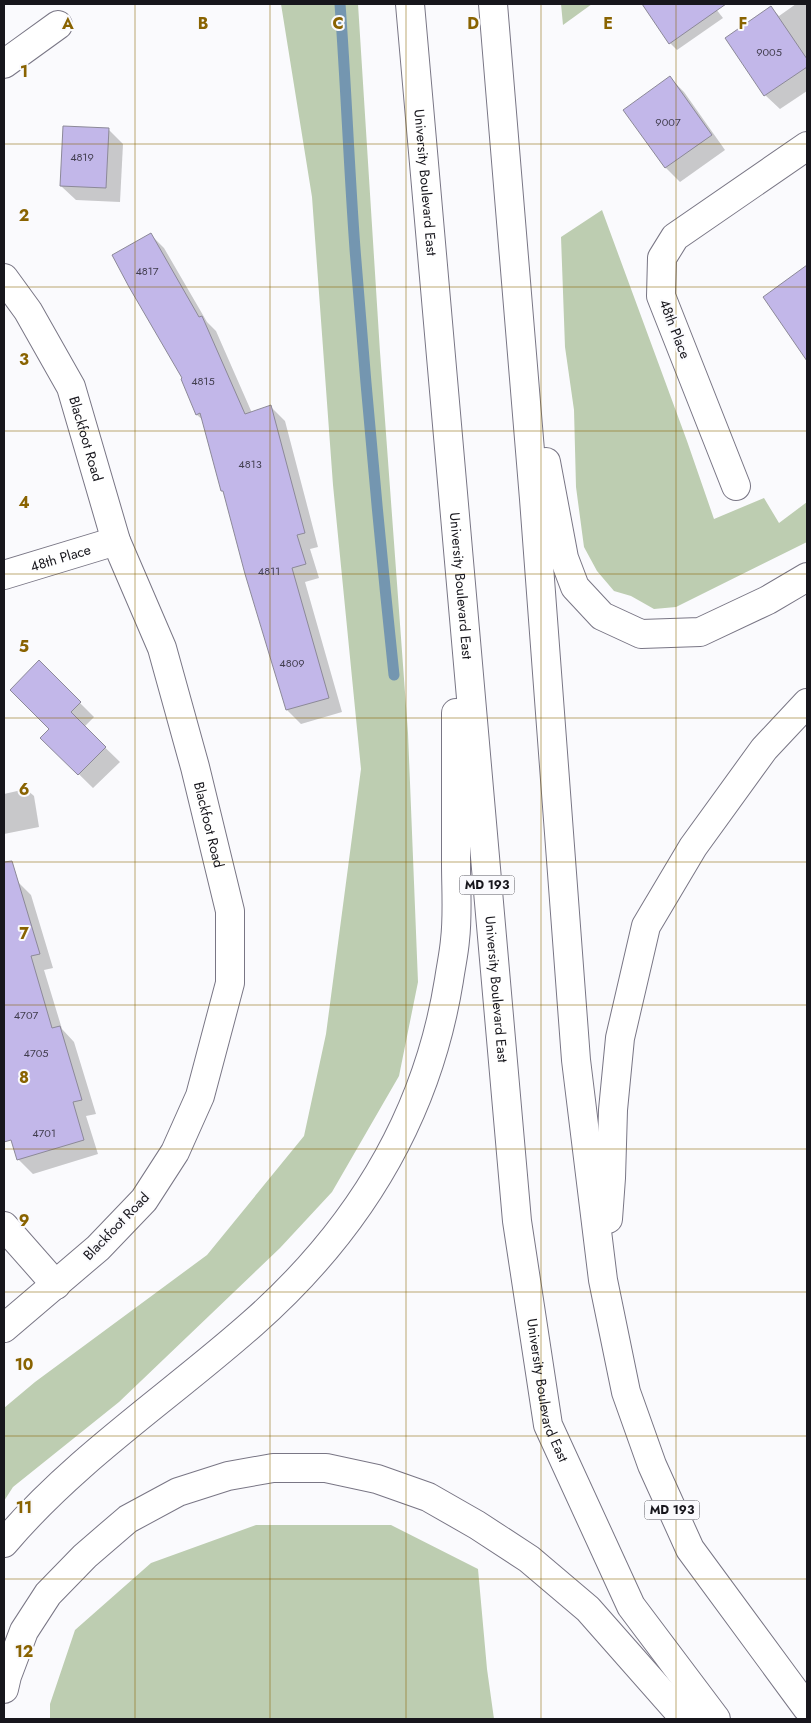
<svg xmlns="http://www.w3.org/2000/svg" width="811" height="1723" font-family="Jost,sans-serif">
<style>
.green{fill:#bdcdb1}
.shadow{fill:#0003}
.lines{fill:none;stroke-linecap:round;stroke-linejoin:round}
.stream{stroke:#7496b0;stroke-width:11}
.building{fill:#c2b7e9;stroke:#8c8998}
.street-casing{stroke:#797685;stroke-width:30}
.primary-casing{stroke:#797685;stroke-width:30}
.street{stroke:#fff;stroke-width:28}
.primary{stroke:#fff;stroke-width:28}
.grid{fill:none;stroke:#896301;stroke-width:1;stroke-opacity:0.55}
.labels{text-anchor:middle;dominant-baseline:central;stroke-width:4;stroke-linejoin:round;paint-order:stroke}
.number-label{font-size:11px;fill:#423e4f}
.shield{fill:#fafafd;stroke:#5b5a60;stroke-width:1}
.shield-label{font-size:12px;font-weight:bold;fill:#17161c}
.street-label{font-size:14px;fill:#17161c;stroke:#fafafd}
.grid-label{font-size:16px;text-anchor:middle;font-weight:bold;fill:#896301;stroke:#fafafd;stroke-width:4;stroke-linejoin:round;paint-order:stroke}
</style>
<rect width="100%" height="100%" fill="#fafafd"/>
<!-- green -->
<g class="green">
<path d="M281 4H358L380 352 408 733 418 982 399 1076 332 1192 280 1248 119 1402 13 1487 4 1501V1408L35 1382 207 1255 304 1136 326 1034 361 769 333 485 312 197Z"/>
<path d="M561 4H592L563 25Z"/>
<path d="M602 210 687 441 714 519 764 498 779 523 807 502V542L676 607 654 609 631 596 614 591 597 571 584 547 576 487 574 410 565 347 561 237Z"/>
<path d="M256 1525H391L478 1569 487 1669 494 1719H50V1704L75 1630 151 1563Z"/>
</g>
<!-- shadow -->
<g class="shadow">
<path d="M650 4H712L723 18 677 50 670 43 646 7Z"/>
<path d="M796 4H807V91L780 109 765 95 727 38 771 8 779 16Z"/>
<path d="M670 78 684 92 725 150 680 182 666 168 625 110Z"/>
<path d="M109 130 123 144 120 202 76 200 61 186Z"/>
<path d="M150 234 164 248 207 322 216 331 252 413 271 407 285 421 318 547 310 549 319 578 305 582 342 712 301 724 287 710 224 492 222 491 204 421 197 415 184 379Z"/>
<path d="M807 267V356L801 349 764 297Z"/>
<path d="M39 662 94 717 84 727 120 762 93 788 42 738 51 729Z"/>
<path d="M26 789 34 796 39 827 4 834V794Z"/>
<path d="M17 881 31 895 53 968 44 970 62 1029 74 1042 96 1114 86 1116 98 1154 33 1174 18 1159 4 1098V884Z"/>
</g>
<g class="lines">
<!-- stream -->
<path class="stream" d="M340 4C346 85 349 167 355 249 366 391 379 533 394 675"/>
</g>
<!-- building -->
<g class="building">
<path d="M642 4H726L669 44Z"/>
<path d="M771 6 807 59V67L764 96 725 38Z"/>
<path d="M670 76 712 135 665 168 623 110Z"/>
<path d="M63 126 109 128 106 188 60 186Z"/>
<path d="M151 233 199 317 202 316 245 414 271 405 305 533 297 535 306 564 292 568 329 698 286 710 245 574 223 491H221L200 413 196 415 181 379 182 378 129 287 112 255Z"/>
<path d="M807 265V361L763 297Z"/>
<path d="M39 660 81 702 71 712 106 747 78 775 40 738 49 729 10 690Z"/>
<path d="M12 861 40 954 31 956 52 1028 60 1026 82 1100 73 1102 84 1140 17 1160 11 1140 4 1142V862Z"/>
</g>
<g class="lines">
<!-- street casing -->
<g class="street-casing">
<g id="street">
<path d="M4 64 58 25"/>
<path id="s1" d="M4 278 28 311 71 387 116 541 162 648 195 767 230 911V983L200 1096 175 1152 144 1200 98 1248 4 1328"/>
<path d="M736 486 661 296 662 258 675 237 807 146"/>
<path id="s2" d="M4 575 116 541"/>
<path d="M4 1226 56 1285"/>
</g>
</g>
<!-- primary casing -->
<g class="primary-casing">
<g id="primary">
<path id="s3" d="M410 4 517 1221 548 1425 631 1606 716 1719"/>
<path d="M493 4 534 499 576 1060 603 1280 626 1392 652 1465 690 1549 807 1708"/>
<path d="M546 462 564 558 575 587 602 616 641 634 700 632 768 600 807 577"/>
<path d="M608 1219 611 1178 613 1110 620 1038 646 926 693 847 764 749 807 703"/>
<path d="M4 1543C76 1458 171 1396 253 1323 357 1231 427 1117 449 980 451 966 454 953 455 940 458 915 456 889 456 864 456 814 456 763 456 713"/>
<path d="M4 1689 7 1676 24 1631 48 1594 85 1556 128 1519 178 1492 228 1476 273 1468H326L377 1479 428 1497 477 1525 529 1559 588 1609 685 1719"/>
</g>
</g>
<!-- street -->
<use href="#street" class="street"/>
<!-- primary -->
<use href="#primary" class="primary"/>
</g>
<!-- grid -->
<path class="grid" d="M135 4V1719M270 4V1719M406 4V1719M541 4V1719M676 4V1719M4 144H807M4 287H807M4 431H807M4 574H807M4 718H807M4 862H807M4 1005H807M4 1149H807M4 1292H807M4 1436H807M4 1579H807"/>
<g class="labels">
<!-- number labels -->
<g class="number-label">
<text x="769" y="52">9005</text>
<text x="668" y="122">9007</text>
<text x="82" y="157">4819</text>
<text x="147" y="271">4817</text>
<text x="203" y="381">4815</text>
<text x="250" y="464">4813</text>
<text x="269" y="571">4811</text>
<text x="292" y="663">4809</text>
<text x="26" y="1015">4707</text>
<text x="36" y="1053">4705</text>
<text x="44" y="1133">4701</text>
</g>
<!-- shield labels -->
<g class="shield">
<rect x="459.5" y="875.5" width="55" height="19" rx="4"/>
<rect x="644.5" y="1500.5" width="55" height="19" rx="4"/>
</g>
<g class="shield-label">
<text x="487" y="885">MD 193</text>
<text x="672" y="1510">MD 193</text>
</g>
<!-- street labels -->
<g class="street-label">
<text stroke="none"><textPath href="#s3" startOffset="179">University Boulevard East</textPath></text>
<text transform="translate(675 329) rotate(69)">48th Place</text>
<text stroke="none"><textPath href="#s1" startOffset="182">Blackfoot Road</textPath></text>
<text stroke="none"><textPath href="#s2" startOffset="59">48th Place</textPath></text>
<text stroke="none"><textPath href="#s3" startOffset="584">University Boulevard East</textPath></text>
<text stroke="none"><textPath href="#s1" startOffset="588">Blackfoot Road</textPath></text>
<text stroke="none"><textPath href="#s3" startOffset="989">University Boulevard East</textPath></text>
<text transform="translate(116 1226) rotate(-46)">Blackfoot Road</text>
<text stroke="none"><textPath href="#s3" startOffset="1394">University Boulevard East</textPath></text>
</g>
</g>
<g class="grid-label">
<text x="68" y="29">A</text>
<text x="203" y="29">B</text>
<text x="338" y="29">C</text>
<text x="473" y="29">D</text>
<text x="608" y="29">E</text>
<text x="743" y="29">F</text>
<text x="24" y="77">1</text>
<text x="24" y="221">2</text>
<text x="24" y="365">3</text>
<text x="24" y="508">4</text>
<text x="24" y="652">5</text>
<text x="24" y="795">6</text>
<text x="24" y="939">7</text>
<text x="24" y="1083">8</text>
<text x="24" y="1226">9</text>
<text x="24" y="1370">10</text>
<text x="24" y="1513">11</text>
<text x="24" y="1657">12</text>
</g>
<!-- border -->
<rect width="811" height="1723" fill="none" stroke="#17161c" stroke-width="10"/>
</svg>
